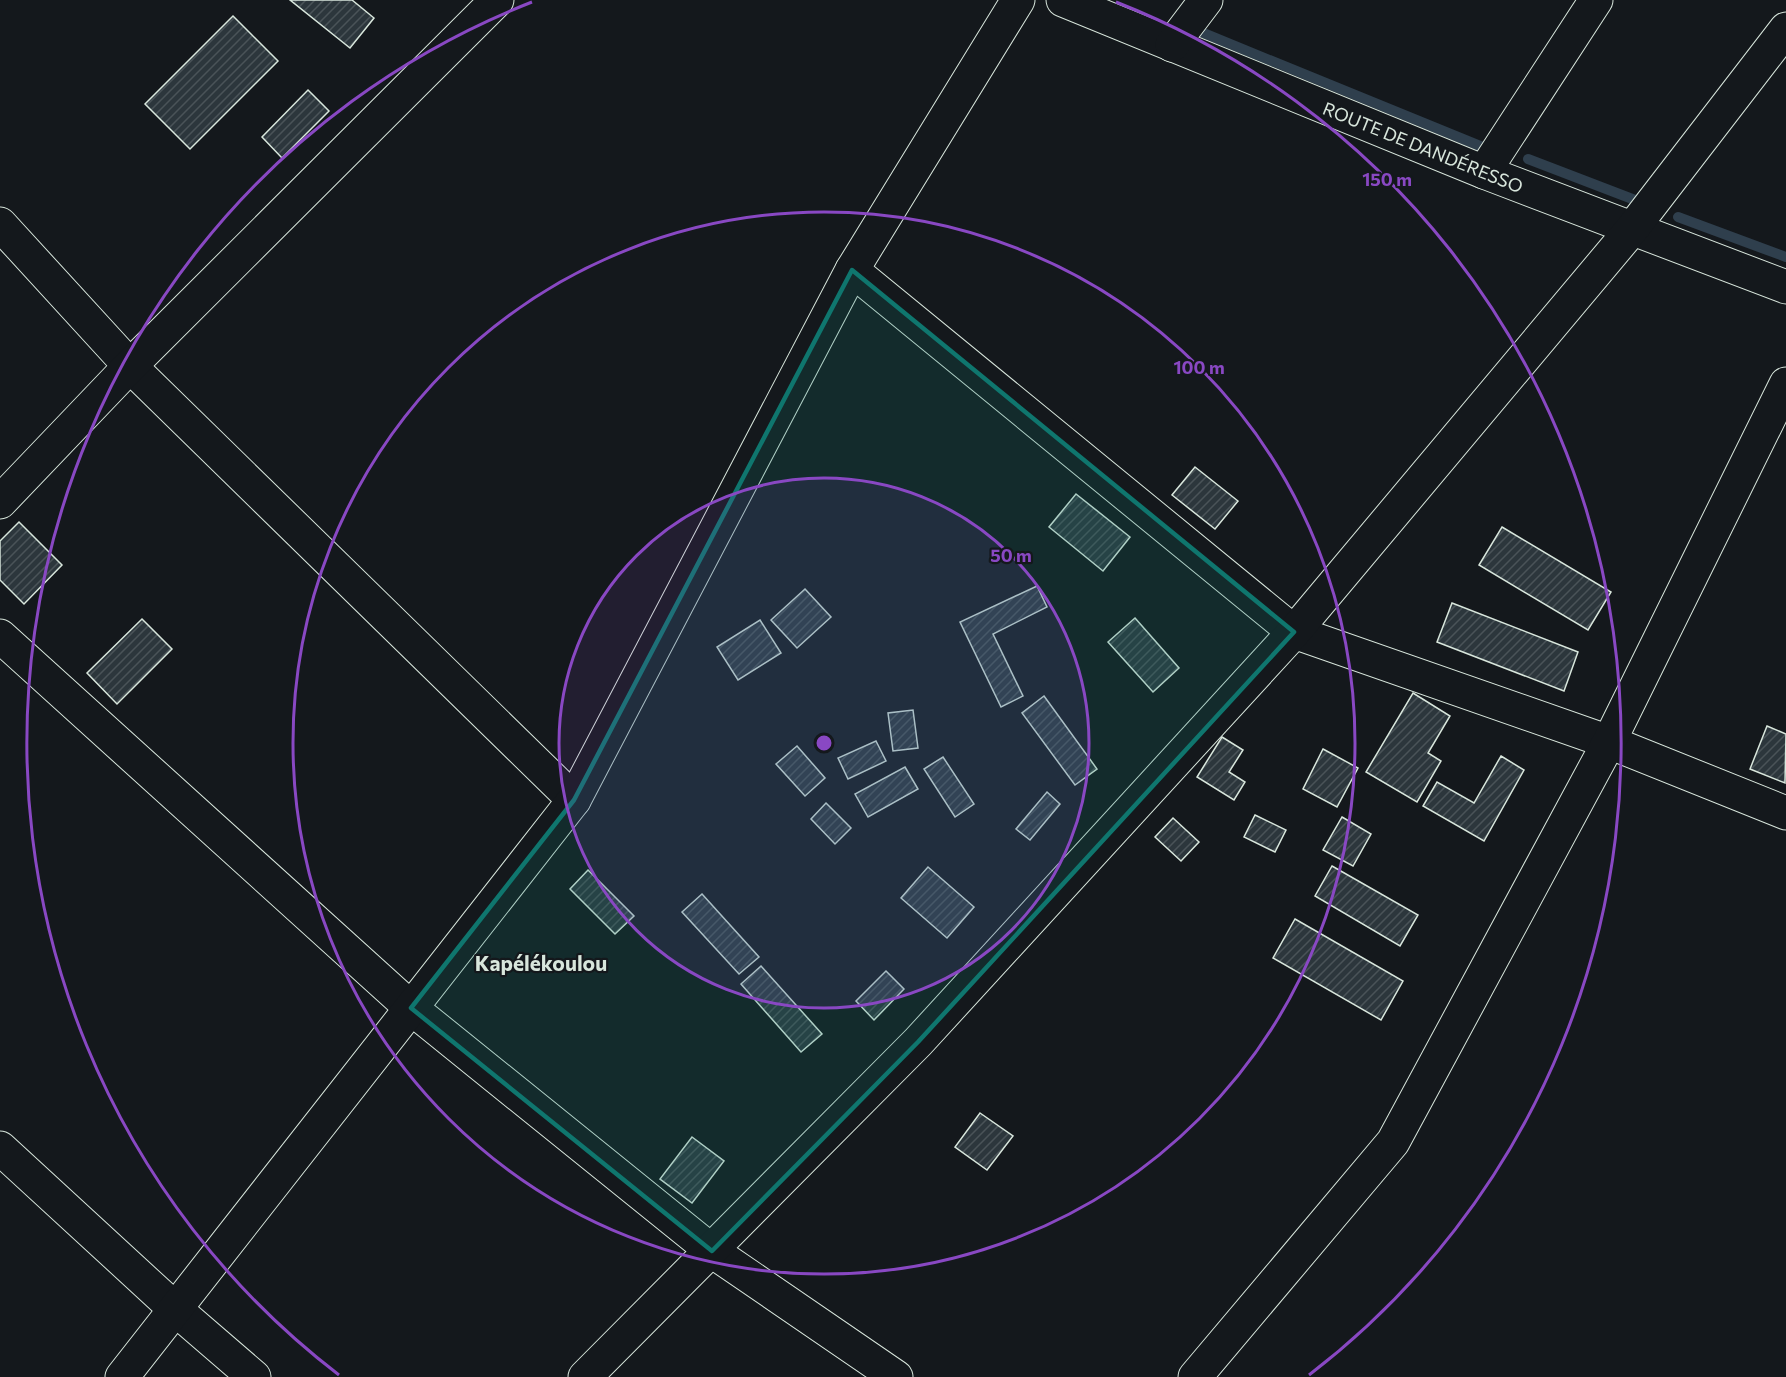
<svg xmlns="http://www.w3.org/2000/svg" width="1786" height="1377" font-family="Commissioner,sans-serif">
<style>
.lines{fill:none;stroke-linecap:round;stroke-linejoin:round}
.stream{stroke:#2f3f4d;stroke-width:10}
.building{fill:url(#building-hatch);stroke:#d8e6dc;stroke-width:1.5}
.minor-casing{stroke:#d8e6dc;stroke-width:35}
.minor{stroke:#14181c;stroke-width:33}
.marked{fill:#0f766e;fill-opacity:0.2;stroke:#0f766e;stroke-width:4.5;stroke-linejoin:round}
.ring{fill:none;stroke:#8948c3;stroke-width:3}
.labels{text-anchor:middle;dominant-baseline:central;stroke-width:4.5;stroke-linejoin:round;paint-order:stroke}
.street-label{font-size:18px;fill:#d8e6dc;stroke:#14181c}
.quarter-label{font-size:21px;font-weight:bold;fill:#d8e6dc;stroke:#14181c}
.centre{fill:#8948c3;stroke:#14181c;stroke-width:3}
.ring-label{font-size:18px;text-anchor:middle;font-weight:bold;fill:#8948c3;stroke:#14181c;stroke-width:4.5;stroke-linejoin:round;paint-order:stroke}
</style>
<defs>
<pattern id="building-hatch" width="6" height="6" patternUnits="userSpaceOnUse" patternTransform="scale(1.5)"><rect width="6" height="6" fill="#2c363c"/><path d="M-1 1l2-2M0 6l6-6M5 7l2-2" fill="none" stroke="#4a5358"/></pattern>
</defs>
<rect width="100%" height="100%" fill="#14181c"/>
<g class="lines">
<!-- stream -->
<g class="stream">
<path d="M1196 30 1485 148"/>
<path d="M1528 159 1635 200"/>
<path d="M1678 217 1786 257"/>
</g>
</g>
<!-- building -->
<g class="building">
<path d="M290 0H352L374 18 350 48Z"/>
<path d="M233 16 278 61 190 149 145 104Z"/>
<path d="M308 90 329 111 282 158 262 137Z"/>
<path d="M1195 467 1238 501 1215 529 1172 495Z"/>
<path d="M1076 494 1130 537 1103 571 1049 527Z"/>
<path d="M19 522 62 565 24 604 0 580V541Z"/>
<path d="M1502 527 1611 592 1588 630 1479 565Z"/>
<path d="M1037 586 1047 607 993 634 1023 696 1001 707 960 622Z"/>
<path d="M805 589 831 617 797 648 771 620Z"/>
<path d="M1452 603 1578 652 1564 691 1437 642Z"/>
<path d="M1135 618 1179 668 1153 692 1108 642Z"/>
<path d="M142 619 172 649 117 704 87 673Z"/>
<path d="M760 620 781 653 738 680 717 647Z"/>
<path d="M1413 693 1450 716 1428 753 1441 761 1417 802 1366 772Z"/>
<path d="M1044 696 1097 769 1075 785 1022 713Z"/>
<path d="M913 710 918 748 893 751 888 713Z"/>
<path d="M1767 726 1786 734 1785 783 1750 769Z"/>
<path d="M1222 737 1243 750 1229 772 1245 782 1234 800 1197 777Z"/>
<path d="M876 741 886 761 848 779 838 758Z"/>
<path d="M797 746 825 778 805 796 776 764Z"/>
<path d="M1323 749 1358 768 1337 807 1303 789Z"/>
<path d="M1501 756 1524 770 1484 841 1423 806 1437 782 1474 803Z"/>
<path d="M943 757 974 804 955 817 924 769Z"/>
<path d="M905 767 918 789 868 817 855 794Z"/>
<path d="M1047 792 1060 804 1030 840 1016 829Z"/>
<path d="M826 803 851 828 835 844 811 819Z"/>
<path d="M1255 815 1286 830 1275 852 1244 837Z"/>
<path d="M1342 817 1371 834 1353 866 1323 850Z"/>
<path d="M1173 818 1199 842 1181 861 1155 837Z"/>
<path d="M1332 866 1418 915 1400 946 1315 896Z"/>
<path d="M928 867 974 907 947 938 901 898Z"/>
<path d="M588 870 634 916 615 934 570 889Z"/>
<path d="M702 894 759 957 739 974 682 912Z"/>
<path d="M1295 919 1403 981 1381 1020 1273 958Z"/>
<path d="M761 966 822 1034 801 1052 741 984Z"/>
<path d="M886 971 904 989 874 1020 856 1001Z"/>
<path d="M980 1113 1013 1136 987 1170 955 1147Z"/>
<path d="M692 1137 724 1161 692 1203 660 1179Z"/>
</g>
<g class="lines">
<!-- minor casing -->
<g class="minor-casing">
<g id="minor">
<path d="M1063 0 1484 172 1786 287"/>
<path d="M1172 45 1206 0"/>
<path d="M1484 172 1596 0"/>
<path d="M0 224 130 366 574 800"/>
<path d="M852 270 1294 632 1609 742 1786 813"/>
<path d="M0 502 130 366 497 0"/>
<path d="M0 636 411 1008 712 1251 896 1377"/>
<path d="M0 1148 174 1308 254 1377"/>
<path d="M122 1377 574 800 852 270 1018 0"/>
<path d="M585 1377 918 1042 1294 632 1632 229 1786 29"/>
<path d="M1195 1377 1393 1142 1609 742 1786 384"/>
</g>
</g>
<!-- minor -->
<use href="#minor" class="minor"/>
</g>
<!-- marked area -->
<path class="marked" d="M852 270 1294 632 918 1042 712 1251 411 1008 574 800Z"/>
<!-- distance rings -->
<circle cx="824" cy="743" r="265" fill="#8948c3" fill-opacity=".12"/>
<g class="ring">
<circle cx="824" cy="743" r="265"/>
<circle cx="824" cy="743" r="531"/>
<path d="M339 1375A796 796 0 0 1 532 2M1116 2A796 796 0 0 1 1309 1375"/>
</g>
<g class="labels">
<!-- street labels -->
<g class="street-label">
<text transform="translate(1423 147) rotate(22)">ROUTE DE DANDÉRESSO</text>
</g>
<!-- quarter labels -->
<g class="quarter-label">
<text x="541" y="962">Kapélékoulou</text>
</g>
</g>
<circle cx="824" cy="743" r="9" class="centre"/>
<g class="ring-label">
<text x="1387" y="186">150 m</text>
<text x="1199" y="374">100 m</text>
<text x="1011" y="562">50 m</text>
</g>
</svg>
